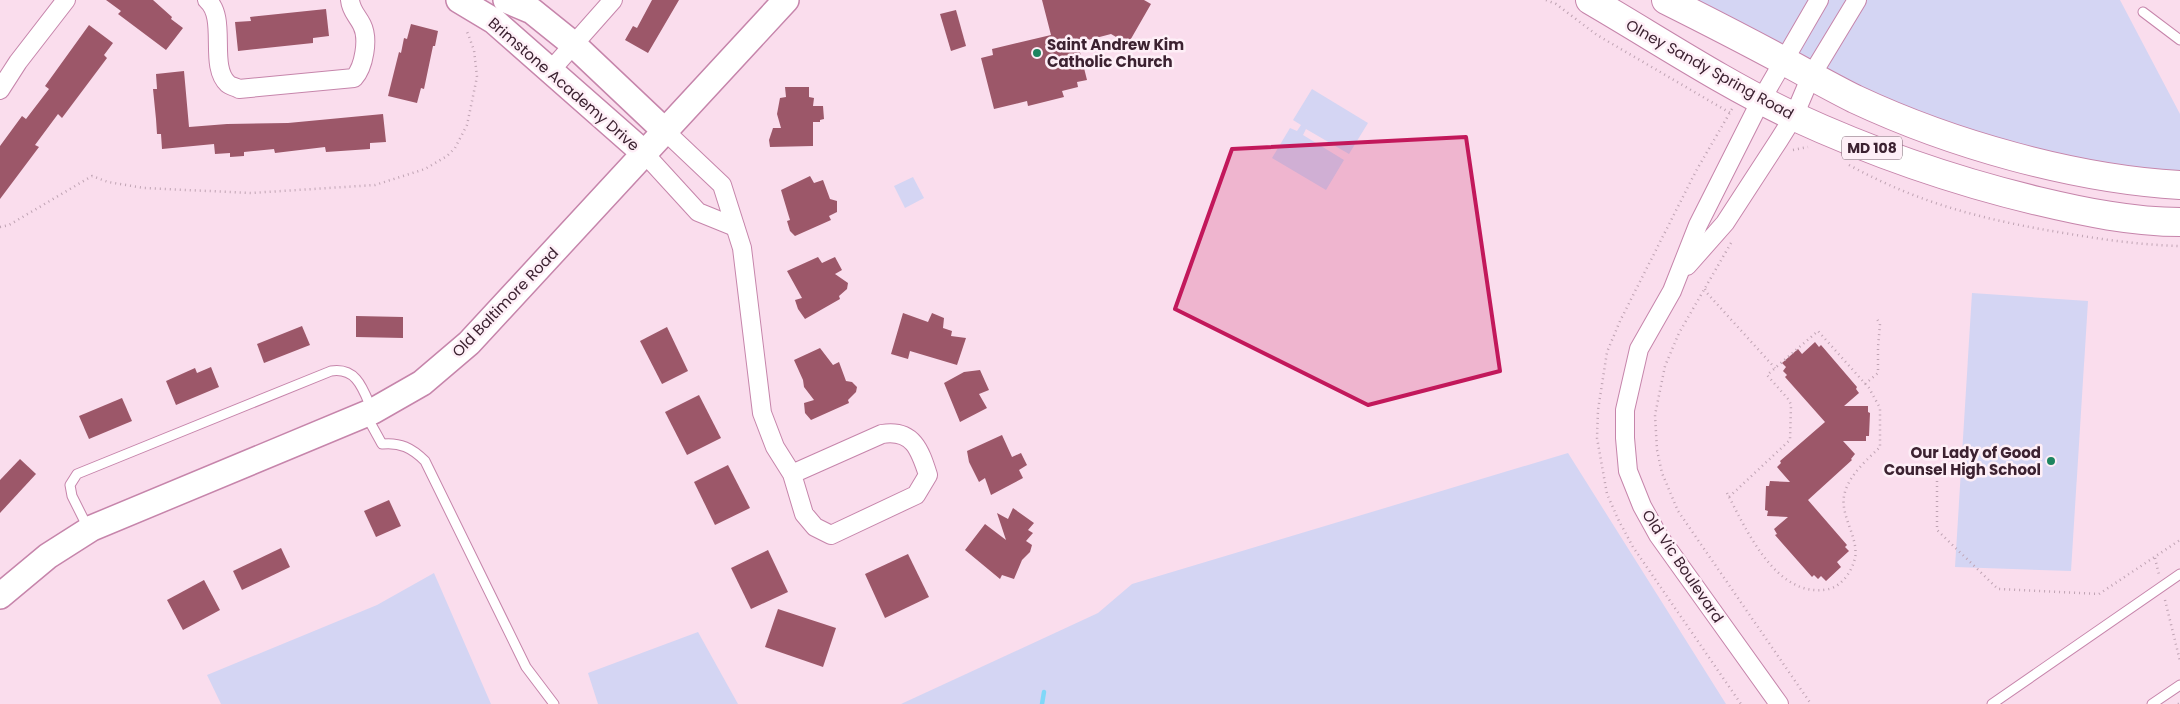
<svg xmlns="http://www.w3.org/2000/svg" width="2180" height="704" font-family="Poppins,sans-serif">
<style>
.green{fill:#d4d5f3}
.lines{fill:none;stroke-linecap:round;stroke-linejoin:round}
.stream{stroke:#80d8f8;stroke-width:4.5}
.building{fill:#9c5769}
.lane-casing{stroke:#c685ab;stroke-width:11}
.street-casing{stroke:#c685ab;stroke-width:20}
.secondary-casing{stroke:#c685ab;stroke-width:28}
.primary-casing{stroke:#c685ab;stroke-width:30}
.path{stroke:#bfa3b3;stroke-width:2.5;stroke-dasharray:1 4;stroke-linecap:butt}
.lane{stroke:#fff;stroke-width:9}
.street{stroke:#fff;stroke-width:18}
.secondary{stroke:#fff;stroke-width:25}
.primary{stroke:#fff;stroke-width:28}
.marked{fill:#c2185b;fill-opacity:0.2;stroke:#c2185b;stroke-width:4;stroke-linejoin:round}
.poi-dot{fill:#1d8560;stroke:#feeff7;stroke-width:2}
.labels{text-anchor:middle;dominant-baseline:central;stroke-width:5;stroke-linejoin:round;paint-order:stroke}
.shield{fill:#feeff7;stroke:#76606c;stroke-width:1}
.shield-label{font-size:14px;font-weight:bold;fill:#3c2231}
.poi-label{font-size:15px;font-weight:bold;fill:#3c2231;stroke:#feeff7;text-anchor:start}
.street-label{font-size:15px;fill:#3c2231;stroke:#feeff7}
</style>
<rect width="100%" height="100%" fill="#fadded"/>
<!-- green -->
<g class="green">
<path d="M1666 0H2120L2180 114V185L1955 138Z"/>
<path d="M1312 89 1368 123 1349 154 1306 129 1303 135 1344 160 1326 190 1272 158 1290 128 1297 131 1301 125 1293 120Z"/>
<path d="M913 177 924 198 905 208 894 186Z"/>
<path d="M1972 293 2088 301 2071 571 1955 567Z"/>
<path d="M1568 453 1726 704H901L1098 613 1132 584Z"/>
<path d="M434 573 491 704H221L207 675 377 605Z"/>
<path d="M698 632 738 704H598L588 673Z"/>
</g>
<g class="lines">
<!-- stream -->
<path class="stream" d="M1042 704 1044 692"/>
</g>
<!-- building -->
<g class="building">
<path d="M106 0H153L172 17 171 19 183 28 166 50 118 14 121 11Z"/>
<path d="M652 0H679L648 53 625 40 633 26 637 28Z"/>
<path d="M1042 0H1144L1151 4 1128 44 1111 34 1088 40 1080 52 1087 80 1077 82 1078 87 1062 91 1064 97 1028 106 1027 101 994 109 981 58 993 55 992 49 1051 35Z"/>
<path d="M326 9 329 36 313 38V43L238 51 235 22 251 21 250 17Z"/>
<path d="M956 10 966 46 951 51 940 14Z"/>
<path d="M411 24 438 31 435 46H433L424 89 421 88 417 103 388 96 399 52 401 53 404 38 407 39Z"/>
<path d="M89 25 113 43 104 55 107 58 62 118 58 114 35 145 39 147 0 199V146L22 116 26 119 49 89 45 86Z"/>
<path d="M184 71 189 127 227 124 288 123 383 114 386 142 370 143V149L326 152 325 147 275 153 274 149 244 152V156L230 157V153L215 154 214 144 162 149 161 134H157L156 119 153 89H157L156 74Z"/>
<path d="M785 87H809V97L814 98 813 106H823L824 119 820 120V122H813V146L770 147 769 140 773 128H781L777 114 780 98 786 97Z"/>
<path d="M810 176 814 183 823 180 830 199 837 201V212L829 216 831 220 795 236 790 231 787 221 790 220 781 190Z"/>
<path d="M818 257 822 263 835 257 842 270 835 274 848 283 847 289 839 296 840 299 805 319 798 309 795 300 802 298 787 271Z"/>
<path d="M903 313 928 322 932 313 944 318 943 328 952 331 951 336 966 338 957 365 910 351 908 359 891 354Z"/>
<path d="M356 316 403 317V338L356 337Z"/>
<path d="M302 326 310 345 264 363 257 344Z"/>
<path d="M667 327 688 371 662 384 640 341Z"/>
<path d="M1815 342 1819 347 1821 345 1857 387 1856 389 1859 393 1844 406H1868V412L1870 413 1869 436H1866V441H1843L1855 454 1851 459 1852 460 1808 500 1847 545 1845 547 1849 551 1837 562 1841 567 1826 581 1821 576 1818 579 1814 575 1812 577 1775 535 1777 534 1774 529 1788 517 1767 516 1768 511 1765 510 1766 486H1769L1770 481 1790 482 1777 467 1781 463 1780 461 1825 422 1785 377 1787 375 1783 371 1786 367 1782 363 1798 349 1802 354Z"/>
<path d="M820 348 833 365 839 362 846 381 852 382 857 387 856 392 848 400 849 403 811 420 805 413 804 403 814 400 804 387 803 380 794 360Z"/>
<path d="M211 367 219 387 176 405 166 381 195 368 197 373Z"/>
<path d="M980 370 989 390 979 394 987 408 960 422 944 383 964 372Z"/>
<path d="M699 395 721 438 687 455 665 412Z"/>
<path d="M122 398 132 421 89 439 79 416Z"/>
<path d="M1002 435 1012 457 1021 453 1027 465 1019 470 1023 478 991 495 985 478 979 482 969 462 967 451Z"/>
<path d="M20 459 36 474 0 513V480Z"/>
<path d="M728 465 750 508 715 525 694 482Z"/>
<path d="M389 500 401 526 376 537 364 511Z"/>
<path d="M1013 508 1034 523 1028 530 1033 533 1026 541 1032 545 1030 552 1022 560 1014 579 1002 575 1000 579 965 550 985 524 1006 540 997 513 1008 519Z"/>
<path d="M281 548 290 567 242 590 233 571Z"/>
<path d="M768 550 788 592 751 609 731 568Z"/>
<path d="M908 554 929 597 885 618 865 574Z"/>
<path d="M204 580 220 610 183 630 167 600Z"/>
<path d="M778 609 836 628 823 667 765 647Z"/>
</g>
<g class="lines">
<!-- lane casing -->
<g class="lane-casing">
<g id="lane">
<path d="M2143 12 2180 40"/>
<path d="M366 415 382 444C400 442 412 448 425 461L526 667 554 704"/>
<path d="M88 528 72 496 70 485 77 474 331 371C357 367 363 389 372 410"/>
<path d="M1992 704 2180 574"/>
<path d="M2152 704 2180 685"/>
</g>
</g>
<!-- street casing -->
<g class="street-casing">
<g id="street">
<path d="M207 0C228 18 208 66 228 84 230 86 236 87 239 89L354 78C364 67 369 39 362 25 357 15 351 11 350 0"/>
<path d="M551 70 613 0"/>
<path d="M0 90 18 62 66 0"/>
<path d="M666 132 722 185 742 248 762 413 775 447 792 474 804 514 815 527 831 535 916 495 928 475C920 450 913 429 882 434L792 474"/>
<path d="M644 153 698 212 735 227"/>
<path d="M1687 266 1725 223 1779 140 1794 116 1811 76 1857 0"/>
<path d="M1779 704 1658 535 1642 506 1628 471 1625 438V410L1639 349 1672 291 1698 225 1761 100 1819 0"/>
</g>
</g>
<!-- secondary casing -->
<g class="secondary-casing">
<g id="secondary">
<path d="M459 0 494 21 644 153"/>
<path d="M506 0 532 11 573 44 666 132"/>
<path d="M0 596 48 556 92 528 373 411 422 383 469 343 786 0"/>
</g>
</g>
<!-- primary casing -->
<g class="primary-casing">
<g id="primary">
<path d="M1590 0C1657 39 1723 83 1793 116 1871 152 1954 181 2038 201 2084 212 2133 222 2180 222"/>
<path d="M1666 0C1706 20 1745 40 1784 61 1808 74 1831 87 1855 99 1951 144 2074 179 2180 185"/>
</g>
</g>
<!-- path -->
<g class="path">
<path d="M1546 0 1556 4 1597 35 1732 114"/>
<path d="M1732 109 1696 171 1620 321 1607 352 1598 410 1597 438 1607 494 1619 521 1633 547 1741 704"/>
<path d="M1793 150 1808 147"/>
<path d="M1849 165C1922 205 1989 221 2070 234 2106 240 2143 245 2180 246"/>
<path d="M0 227 9 225 92 176 108 182 144 188 251 193 375 185 425 169 447 156 455 148 467 125 477 77 474 50 466 29"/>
<path d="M1731 243 1679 333 1665 366 1655 415 1657 450 1662 473 1678 511 1811 704"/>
<path d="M1705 289 1707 293 1775 368"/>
<path d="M1865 384 1878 373V347L1880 324 1877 319"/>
<path d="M1937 466V530L1998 589 2099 594 2180 540"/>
<path d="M1727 493C1747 531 1777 600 1829 589 1842 586 1852 571 1855 558 1859 536 1838 514 1845 492 1850 474 1867 460 1880 447V408L1869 388 1818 331 1767 375 1789 400 1791 405 1790 440 1729 497"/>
<path d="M2155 558 2159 575"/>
<path d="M2165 600 2180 661"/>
<path d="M2178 704 2180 703"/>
</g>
<!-- lane -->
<use href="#lane" class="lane"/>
<!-- street -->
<use href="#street" class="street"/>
<!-- secondary -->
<use href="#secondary" class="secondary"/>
<!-- primary -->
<use href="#primary" class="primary"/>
</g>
<!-- marked area -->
<path class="marked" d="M1466 137 1500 371 1368 405 1175 309 1232 149Z"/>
<!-- markers -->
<g class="poi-dot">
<circle cx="1037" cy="53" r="5"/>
<circle cx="2051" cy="461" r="5"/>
</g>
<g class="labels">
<!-- shield labels -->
<rect class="shield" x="1842" y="136.5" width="60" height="23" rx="4"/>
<g class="shield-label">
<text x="1872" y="148">MD 108</text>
</g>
<!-- poi labels -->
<g class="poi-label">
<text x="1047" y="44">Saint Andrew Kim<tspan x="1047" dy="17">Catholic Church</tspan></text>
<text x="2041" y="452" text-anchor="end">Our Lady of Good<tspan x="2041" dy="17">Counsel High School</tspan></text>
</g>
<!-- street labels -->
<g class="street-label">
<text transform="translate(1710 69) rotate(29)">Olney Sandy Spring Road</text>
<text transform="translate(564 84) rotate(41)">Brimstone Academy Drive</text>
<text transform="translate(505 302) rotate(-46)">Old Baltimore Road</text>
<text transform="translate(1683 566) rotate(56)">Old Vic Boulevard</text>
</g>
</g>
</svg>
